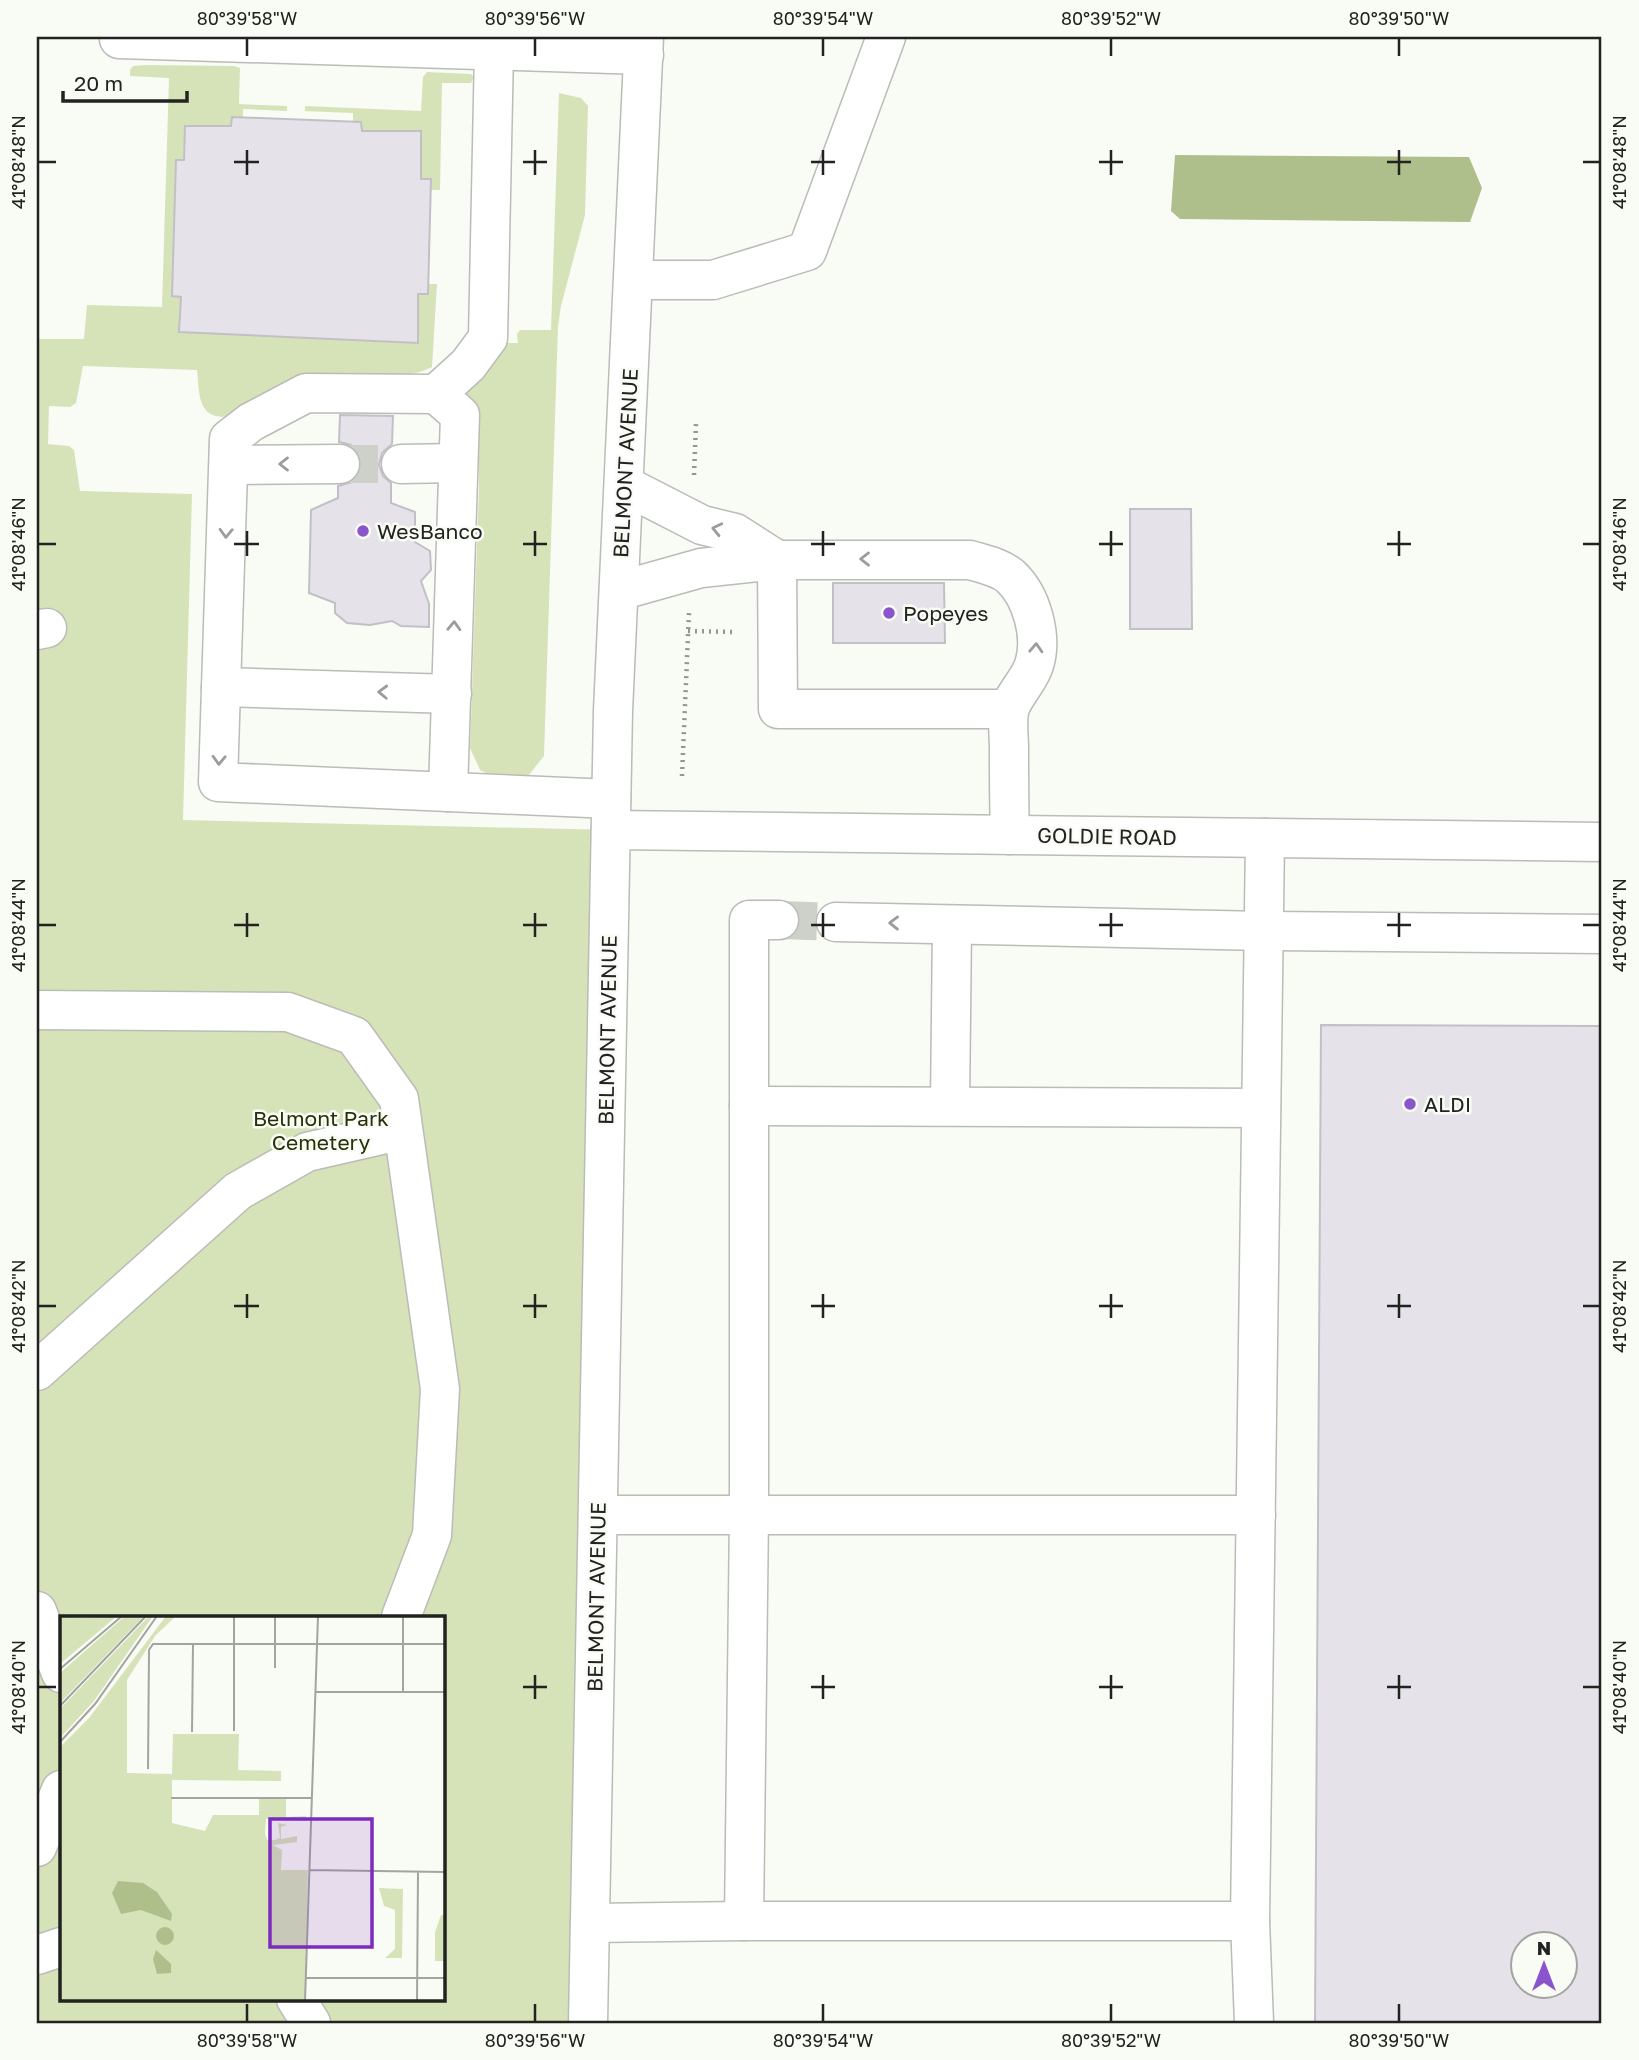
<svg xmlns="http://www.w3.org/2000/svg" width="1639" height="2060" font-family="'Golos Text',sans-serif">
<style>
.green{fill:#d6e3b9;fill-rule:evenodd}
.water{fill:#afbf8b}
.building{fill:#e5e3e9;stroke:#c2c0c6;stroke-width:2;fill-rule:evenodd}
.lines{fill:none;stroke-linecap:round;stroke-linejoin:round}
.minor-tunnel{stroke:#ced0ca;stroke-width:38;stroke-dasharray:38 19;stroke-linecap:butt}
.minor-casing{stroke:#babcb6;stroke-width:41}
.major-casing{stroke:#babcb6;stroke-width:41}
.path{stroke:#949591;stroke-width:4.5;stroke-dasharray:2 5;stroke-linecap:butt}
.minor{stroke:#fff;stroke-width:38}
.major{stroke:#fff;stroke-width:38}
.oneway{stroke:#9c9c9b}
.ticks{fill:none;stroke:#222220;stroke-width:2.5}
.poi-dot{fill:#8954cc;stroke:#f9fbf5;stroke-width:2.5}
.labels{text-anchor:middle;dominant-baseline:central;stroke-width:5;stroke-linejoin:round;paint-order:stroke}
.street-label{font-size:21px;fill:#222220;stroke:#f9fbf5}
.poi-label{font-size:21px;fill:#222220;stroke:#f9fbf5;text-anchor:start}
.park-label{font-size:21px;fill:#273008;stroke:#f9fbf5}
.inset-road{fill:none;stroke:#a3a4a0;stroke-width:2}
.view{fill:#7b2cbf;fill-opacity:0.15;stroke:#7b2cbf;stroke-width:3.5}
.inset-edge{fill:none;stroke:#222220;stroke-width:3.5}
.neatline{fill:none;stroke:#222220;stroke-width:2.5}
.ticks-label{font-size:18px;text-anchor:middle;fill:#222220}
</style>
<rect width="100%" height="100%" fill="#f9fbf5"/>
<!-- green -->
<g class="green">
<path d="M146 65 234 66 240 68 239 104 287 106V111L243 109V118L231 126H185L184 160 176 161 172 296 181 297 179 332 418 343V294H428V284H437L432 367C405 381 371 375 341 374 333 374 323 372 315 375 287 384 244 422 216 416 197 412 199 386 197 370L83 366 76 403 70 407 49 406 48 444 69 446 74 450 80 491 192 494 183 820 611 830 588 2023H37V339H84L87 305 162 307 169 78 130 76V70L133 66ZM61 1617H443V1999H61Z"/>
<path d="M427 72 471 74 474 77 471 83H442L440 190H430V180L421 179 420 131H362L361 123 353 122V113L305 111V106L421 111 423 77Z"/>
<path d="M559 93 581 98 588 106 585 215 561 306 558 326 544 756 528 776 516 778 492 776 480 770 470 748 479 486 478 420 464 399 463 387 502 343H518L517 334 520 330H551Z"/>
</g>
<!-- water -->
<path class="water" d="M1175 155 1469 157 1482 188 1470 222 1180 219 1171 211Z"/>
<!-- building -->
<g class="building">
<path d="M232 117 361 122 362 131H421V179H431L428 294H418V343L179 332 181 297 172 296 176 160H184L185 126H231Z"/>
<path d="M340 415 393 416 392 444 382 453 379 465 383 476 391 483V503L415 512V542L430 551 431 570 421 581 429 604V627L401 626 392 621 370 625 347 623 335 613V603L309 593 311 510 338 498V486L352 482 359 475 362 464 359 454 351 445 339 442Z"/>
<path d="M1130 509H1191L1192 629H1130Z"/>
<path d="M833 583H944L945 643H833Z"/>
<path d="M1321 1025 1602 1026V2023H1315ZM1523 1944H1565V1986H1523Z"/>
</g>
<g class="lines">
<!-- minor-tunnel -->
<g class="minor-tunnel">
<path d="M340 464H401"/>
<path d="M779 920 836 922"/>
</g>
<!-- minor casing -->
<g class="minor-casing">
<g id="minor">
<path d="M119 39 644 55"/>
<path d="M494 50 488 338 468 365 436 394 306 393 251 422 229 439 218 782 611 799"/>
<path d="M634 280H713L807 251 886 37"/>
<path d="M436 394 460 415 448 792"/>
<path d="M401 464 458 463"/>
<path d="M229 465 340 464"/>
<path d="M624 485 702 525 735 533 777 560"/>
<path d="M777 560 778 709H1009"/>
<path d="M619 591 701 568 777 560H970C983 564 999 567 1010 576 1032 596 1043 637 1034 665 1029 681 1011 698 1009 712 1007 723 1009 737 1009 749 1009 778 1009 806 1010 835"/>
<path d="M37 630 47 628"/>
<path d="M221 687 452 694"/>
<path d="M611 830 1602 842"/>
<path d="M836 922 1264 931 1602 934"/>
<path d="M37 1010 288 1012 354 1036 399 1099 440 1389 432 1535 401 1617"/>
<path d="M749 1106 1261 1108"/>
<path d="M950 1106 952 925"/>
<path d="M37 1371 238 1191 307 1152 403 1130"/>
<path d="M598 1515H1256"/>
<path d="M37 1611 61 1673"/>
<path d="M37 1847 61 1790"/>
<path d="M744 1921 749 1515V920H779"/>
<path d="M590 1923 744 1921H1250"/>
<path d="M37 1955 61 1947"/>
<path d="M296 1999 311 2023"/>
<path d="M1254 2023 1250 1921 1265 838"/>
</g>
</g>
<!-- major casing -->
<g class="major-casing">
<path id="major" d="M588 2023 613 711 644 37"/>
</g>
<!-- path -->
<g class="path">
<path d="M694 475 696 424"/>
<path d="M688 631 733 632"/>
<path d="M682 776 689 613"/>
</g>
<!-- minor -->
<use href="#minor" class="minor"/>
<!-- major -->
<use href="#major" class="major"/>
</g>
<!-- one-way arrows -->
<defs><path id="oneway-chevron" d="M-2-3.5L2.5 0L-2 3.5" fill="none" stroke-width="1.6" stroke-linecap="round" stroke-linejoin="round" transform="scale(1.75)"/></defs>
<g class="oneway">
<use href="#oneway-chevron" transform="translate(284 464) rotate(180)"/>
<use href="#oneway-chevron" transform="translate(717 529) rotate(-167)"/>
<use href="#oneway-chevron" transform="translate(226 533) rotate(92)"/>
<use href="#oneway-chevron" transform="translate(865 559) rotate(180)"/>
<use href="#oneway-chevron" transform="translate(454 626) rotate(-88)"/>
<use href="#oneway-chevron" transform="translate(1036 648) rotate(-87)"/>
<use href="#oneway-chevron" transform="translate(383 692) rotate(-178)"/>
<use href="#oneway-chevron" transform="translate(219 760) rotate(92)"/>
<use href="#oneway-chevron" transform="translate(894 923) rotate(-179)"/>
</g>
<!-- ticks -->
<path class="ticks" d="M247 38V56M535 38V56M823 38V56M1111 38V56M1399 38V56M247 150V175M535 150V175M823 150V175M1111 150V175M1399 150V175M38 162H56M234 162H259M523 162H547M811 162H835M1099 162H1123M1387 162H1411M1583 162H1600M247 531V556M535 531V556M823 531V556M1111 531V556M1399 531V556M38 544H56M234 544H259M523 544H547M811 544H835M1099 544H1123M1387 544H1411M1583 544H1600M247 913V937M535 913V937M823 913V937M1111 913V937M1399 913V937M38 925H56M234 925H259M523 925H547M811 925H835M1099 925H1123M1387 925H1411M1583 925H1600M247 1294V1318M535 1294V1318M823 1294V1318M1111 1294V1318M1399 1294V1318M38 1306H56M234 1306H259M523 1306H547M811 1306H835M1099 1306H1123M1387 1306H1411M1583 1306H1600M535 1675V1699M823 1675V1699M1111 1675V1699M1399 1675V1699M38 1687H56M523 1687H547M811 1687H835M1099 1687H1123M1387 1687H1411M1583 1687H1600M247 2004V2022M535 2004V2022M823 2004V2022M1111 2004V2022M1399 2004V2022"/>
<!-- markers -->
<g class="poi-dot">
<circle cx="363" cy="531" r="7"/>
<circle cx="889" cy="613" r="7"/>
<circle cx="1410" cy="1104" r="7"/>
</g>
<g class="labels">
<!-- street labels -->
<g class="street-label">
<text transform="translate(625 463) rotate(-87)">BELMONT AVENUE</text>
<text transform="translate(1107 836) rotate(1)">GOLDIE ROAD</text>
<text transform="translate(607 1030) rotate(-89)">BELMONT AVENUE</text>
<text transform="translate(596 1597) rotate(-89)">BELMONT AVENUE</text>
</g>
<!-- poi labels -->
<g class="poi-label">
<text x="377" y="531">WesBanco</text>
<text x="903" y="613">Popeyes</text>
<text x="1424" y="1104">ALDI</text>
</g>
<!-- park labels -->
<g class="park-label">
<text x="321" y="1118">Belmont Park<tspan x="321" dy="24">Cemetery</tspan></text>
</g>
</g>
<!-- overview -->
<g transform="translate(60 1616)">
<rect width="385" height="385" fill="#f9fbf5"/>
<path d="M0 0 25 2 57 0 0 48ZM65 0H84L0 87V57ZM89 0H93L34 85 0 122V93ZM106 0H116L95 20 67 64V157L112 158 113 118H179L178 154 221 155V165L112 164V207L145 215 153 199H199V183H226V201L246 200 245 205 206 203 205 218 207 224H215L220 222 218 207 227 209 221 211V223L237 220V226L213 229 222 234 221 254H248L245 385H0V131L29 102ZM319 272 343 273 342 342H325L335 333V294L324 290ZM381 299H385V345H375V316Z" fill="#d6e3b9"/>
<path d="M58 265 83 267 97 276 112 298 111 305 81 294 61 298 52 277ZM96 320a9 9 0 1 1 18 0a9 9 0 1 1-18 0ZM96 334 111 348V357L97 358 93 343Z" fill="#afbf8b"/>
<path class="inset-road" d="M174 0V115M343 0V76M215 52V0M0 53 62 0M255 76H385M0 90 86 0M132 116 133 28M0 126 35 88 97 0M88 153 89 34 93 28H385M111 182H251M249 254 385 256M246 362H385M245 385 258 0M357 385 358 256"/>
<path class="view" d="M210 203H312V331H210Z"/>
<rect width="385" height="385" class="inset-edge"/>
</g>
<!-- border -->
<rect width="1639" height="2060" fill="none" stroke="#f9fbf5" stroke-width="77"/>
<!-- north arrow -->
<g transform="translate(1544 1965)"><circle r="33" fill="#f9fbf5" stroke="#a3a4a0" stroke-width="2"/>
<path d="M0-5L12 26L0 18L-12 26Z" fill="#8954cc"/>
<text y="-10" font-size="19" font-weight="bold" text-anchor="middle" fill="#222220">N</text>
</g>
<!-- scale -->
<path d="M63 91v10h124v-10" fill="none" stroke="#222220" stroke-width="3.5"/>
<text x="74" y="91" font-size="21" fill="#222220" stroke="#f9fbf5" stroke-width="5" paint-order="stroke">20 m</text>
<rect x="38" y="38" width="1562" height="1984" class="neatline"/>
<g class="ticks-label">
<text x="247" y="25">80°39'58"W</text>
<text x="535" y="25">80°39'56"W</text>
<text x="823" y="25">80°39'54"W</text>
<text x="1111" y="25">80°39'52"W</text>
<text x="1399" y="25">80°39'50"W</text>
<text transform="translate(19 162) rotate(-90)" y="6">41°08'48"N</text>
<text transform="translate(1620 162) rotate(-90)" y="6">41°08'48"N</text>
<text transform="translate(19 544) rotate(-90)" y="6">41°08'46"N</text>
<text transform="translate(1620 544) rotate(-90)" y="6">41°08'46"N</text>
<text transform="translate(19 925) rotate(-90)" y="6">41°08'44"N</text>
<text transform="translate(1620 925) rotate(-90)" y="6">41°08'44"N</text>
<text transform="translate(19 1306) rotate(-90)" y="6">41°08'42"N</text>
<text transform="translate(1620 1306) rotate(-90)" y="6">41°08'42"N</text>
<text transform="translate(19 1687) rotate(-90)" y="6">41°08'40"N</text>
<text transform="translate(1620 1687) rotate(-90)" y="6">41°08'40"N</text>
<text x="247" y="2047">80°39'58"W</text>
<text x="535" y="2047">80°39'56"W</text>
<text x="823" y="2047">80°39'54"W</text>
<text x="1111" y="2047">80°39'52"W</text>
<text x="1399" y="2047">80°39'50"W</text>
</g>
</svg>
